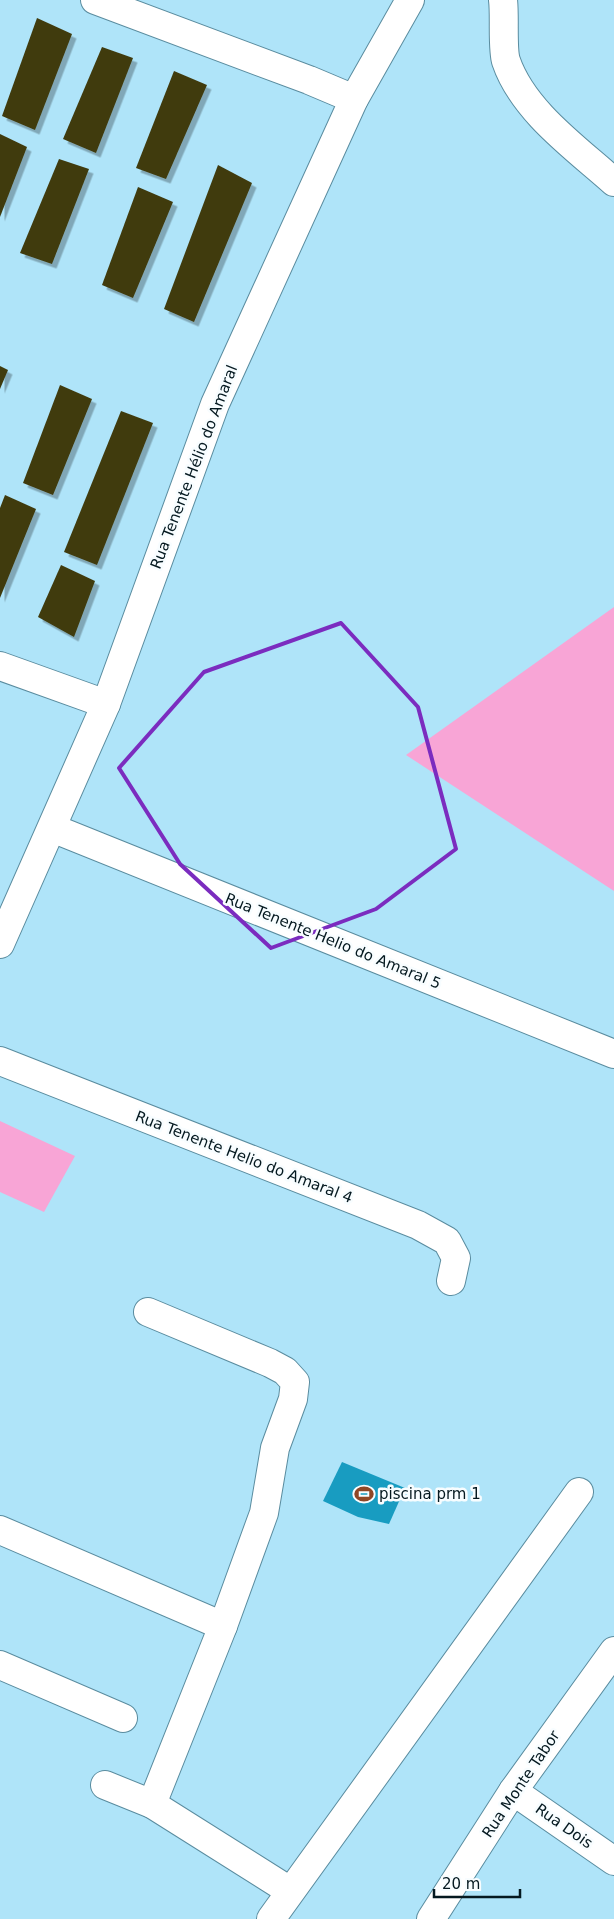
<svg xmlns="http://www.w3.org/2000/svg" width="614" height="1919" font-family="'DejaVu Sans',sans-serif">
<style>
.green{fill:#f8a5d6}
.water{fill:#189cc1}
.building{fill:#3f3a0f;filter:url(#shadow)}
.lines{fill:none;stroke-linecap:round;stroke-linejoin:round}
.minor-casing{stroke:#5a8c9f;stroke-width:30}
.minor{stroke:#fff;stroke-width:28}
.marked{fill:none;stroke:#7b2cbf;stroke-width:4;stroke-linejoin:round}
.labels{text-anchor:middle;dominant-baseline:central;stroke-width:5;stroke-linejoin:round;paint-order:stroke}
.street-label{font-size:15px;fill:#051920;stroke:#f8fdff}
.poi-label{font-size:15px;fill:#051920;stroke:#f8fdff;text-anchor:start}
</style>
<defs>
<filter id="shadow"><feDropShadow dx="4.5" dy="4.5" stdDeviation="0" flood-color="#0004"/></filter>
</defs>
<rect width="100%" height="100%" fill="#afe4f9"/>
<!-- green -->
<g class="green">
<path d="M614 607V891L406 755Z"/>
<path d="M0 1121 75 1156 44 1212 0 1192Z"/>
</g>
<!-- water -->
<path class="water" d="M342 1462 405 1488 389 1524 358 1517 323 1501Z"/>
<!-- building -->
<g class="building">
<path d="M37 18 72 34 35 130 2 116Z"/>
<path d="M102 47 133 58 96 153 63 139Z"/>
<path d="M174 71 207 85 166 179 136 168Z"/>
<path d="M0 134 27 147 0 217Z"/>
<path d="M59 159 89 169 52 264 20 253Z"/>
<path d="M218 165 252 183 194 322 164 309Z"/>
<path d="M138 187 173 202 133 298 102 285Z"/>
<path d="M0 366 8 370 0 389Z"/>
<path d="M60 385 92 399 53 495 23 483Z"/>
<path d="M121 411 153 423 97 565 64 552Z"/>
<path d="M5 495 36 509 0 598V508Z"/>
<path d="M61 565 95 581 74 637 38 617Z"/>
</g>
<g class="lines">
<!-- minor casing -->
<g class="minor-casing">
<g id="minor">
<path d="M95 0 309 80 354 99"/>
<path d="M503 0C505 15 502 49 506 61 523 111 576 148 614 182"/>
<path d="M0 666 106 704"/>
<path d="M52 828 614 1054"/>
<path d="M0 944 106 704 215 404 354 99 410 0"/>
<path d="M0 1061 418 1225 447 1241 456 1258 451 1281"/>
<path d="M148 1312 270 1363 285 1371 295 1382 293 1399 275 1448 264 1513 223 1626 152 1804"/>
<path d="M0 1530 223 1626"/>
<path d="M0 1665 123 1718"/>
<path d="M105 1785 152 1804 290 1891"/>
<path d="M513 1791 614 1861"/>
<path d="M271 1919 579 1492"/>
<path d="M431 1919 513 1791 614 1651"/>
</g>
</g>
<!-- minor -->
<use href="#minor" class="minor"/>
</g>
<!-- marked area -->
<path class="marked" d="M341 623 418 707 456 849 376 909 271 948 180 864 119 768 204 672Z"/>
<!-- icons -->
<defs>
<g id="stadium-bare" transform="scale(1.5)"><path d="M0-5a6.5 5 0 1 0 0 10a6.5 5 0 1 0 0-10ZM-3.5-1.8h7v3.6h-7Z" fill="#8f4726" stroke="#f8fdff" stroke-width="2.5" paint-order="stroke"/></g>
</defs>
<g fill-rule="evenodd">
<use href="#stadium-bare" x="364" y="1494"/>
</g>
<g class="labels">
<!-- street labels -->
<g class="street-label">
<text transform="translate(194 467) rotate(-69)">Rua Tenente Hélio do Amaral</text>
<text transform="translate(333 941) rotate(22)">Rua Tenente Helio do Amaral 5</text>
<text transform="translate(244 1157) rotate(21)">Rua Tenente Helio do Amaral 4</text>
<text transform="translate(521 1784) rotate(-56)">Rua Monte Tabor</text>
<text transform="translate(564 1826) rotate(35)">Rua Dois</text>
</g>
<!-- poi labels -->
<g class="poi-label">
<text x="379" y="1494">piscina prm 1</text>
</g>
</g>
<!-- scale -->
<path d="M434 1889v8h86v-8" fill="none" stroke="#051920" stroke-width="2.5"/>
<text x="442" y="1889" font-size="15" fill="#051920" stroke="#f8fdff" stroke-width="4" paint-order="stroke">20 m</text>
</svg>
